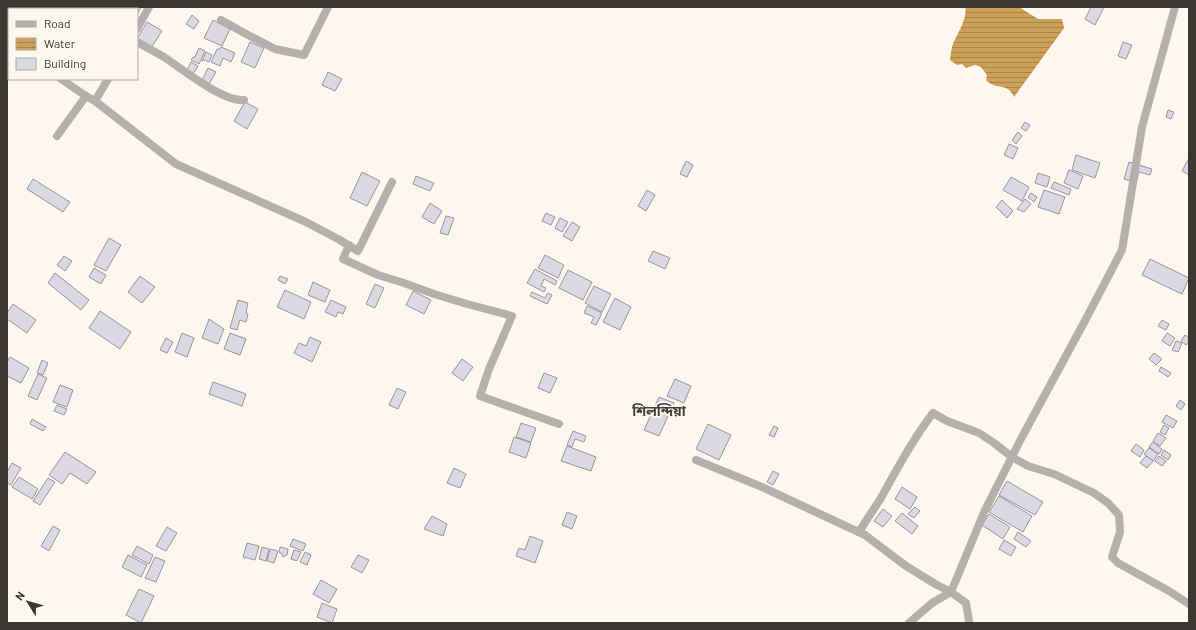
<svg xmlns="http://www.w3.org/2000/svg" width="1196" height="630" font-family="Barlow,'Noto Sans Bengali',sans-serif">
<style>
.water{fill:url(#water-rules)}
.building{fill:#dad8e3;stroke:#9895a0}
.lines{fill:none;stroke-linecap:round;stroke-linejoin:round}
.minor{stroke:#b4b1ac;stroke-width:8}
.labels{text-anchor:middle;dominant-baseline:central;stroke-width:3.5;stroke-linejoin:round;paint-order:stroke}
.quarter-label{font-size:14px;font-weight:bold;fill:#443f37;stroke:#fef7ed}
</style>
<defs>
<pattern id="water-rules" width="6" height="5" patternUnits="userSpaceOnUse"><rect width="6" height="5" fill="#cca056"/><path d="M0 2.5h6" fill="none" stroke="#a78348"/></pattern>
</defs>
<rect width="100%" height="100%" fill="#fef7ed"/>
<!-- water -->
<path class="water" d="M965 7H1019L1038 19H1062L1064 28 1014 97C1008 84 1002 89 991 84 989 83 987 81 986 80L987 75 981 67 975 65 966 68 962 64 957 65 950 60C951 55 951 49 953 44 957 34 968 18 965 7Z"/>
<!-- building -->
<g class="building">
<path d="M119 7H141L137 15V9H121L119 8Z"/>
<path d="M1091 7H1104L1095 25 1085 19Z"/>
<path d="M192 15 199 21 194 29 186 24Z"/>
<path d="M213 20 230 29 222 46 204 38Z"/>
<path d="M147 22 162 31 151 48 137 39Z"/>
<path d="M250 42 264 48 255 68 241 62Z"/>
<path d="M1123 42 1132 45 1126 59 1118 56Z"/>
<path d="M221 47 235 53 231 62 223 58 220 66 211 62 217 49H220Z"/>
<path d="M199 48 205 51 199 64 191 60 193 57H195Z"/>
<path d="M206 52 212 55 209 62 205 60 202 61Z"/>
<path d="M191 62 198 66 193 74 187 70Z"/>
<path d="M208 68 216 72 209 84 202 80Z"/>
<path d="M328 72 342 79 335 91 322 85Z"/>
<path d="M245 102 258 109 247 129 234 121Z"/>
<path d="M1168 110 1174 112 1171 119 1166 117Z"/>
<path d="M1025 122 1030 125 1026 131 1021 128Z"/>
<path d="M1018 132 1022 136 1016 144 1012 140Z"/>
<path d="M1009 144 1018 148 1013 159 1004 155Z"/>
<path d="M1076 155 1100 163 1095 178 1072 170Z"/>
<path d="M1189 158V175L1182 171Z"/>
<path d="M686 161 693 165 687 177 680 174Z"/>
<path d="M1129 162 1152 169 1150 175 1139 172 1136 183 1124 179Z"/>
<path d="M1069 170 1083 176 1078 189 1064 183Z"/>
<path d="M362 172 380 181 367 206 350 198Z"/>
<path d="M1038 173 1050 177 1047 187 1035 183Z"/>
<path d="M416 176 434 183 430 191 413 184Z"/>
<path d="M1011 177 1029 187 1022 201 1003 190Z"/>
<path d="M33 179 70 202 63 212 27 189Z"/>
<path d="M1054 182 1071 189 1069 195 1051 188Z"/>
<path d="M647 190 655 195 646 211 638 206Z"/>
<path d="M1044 190 1065 197 1059 214 1038 207Z"/>
<path d="M1031 193 1037 197 1034 202 1028 197Z"/>
<path d="M1025 199 1031 204 1024 212 1017 209Z"/>
<path d="M1002 200 1013 211 1007 218 996 207Z"/>
<path d="M430 203 442 211 434 224 422 217Z"/>
<path d="M546 213 555 217 551 225 542 221Z"/>
<path d="M446 216 454 218 448 235 440 233Z"/>
<path d="M560 218 568 222 562 232 555 228Z"/>
<path d="M572 222 580 227 572 241 563 236Z"/>
<path d="M109 238 121 245 106 271 94 265Z"/>
<path d="M653 251 670 258 665 269 648 261Z"/>
<path d="M545 255 564 265 558 278 538 268Z"/>
<path d="M64 256 72 261 65 271 57 265Z"/>
<path d="M1150 259 1189 278 1182 294 1142 275Z"/>
<path d="M94 268 106 275 101 284 89 277Z"/>
<path d="M535 269 557 281 555 285 544 279 541 286 546 288 544 292 527 283Z"/>
<path d="M568 270 592 282 583 300 559 288Z"/>
<path d="M55 273 89 300 81 310 48 283Z"/>
<path d="M140 276 155 287 142 303 128 292Z"/>
<path d="M280 276 288 279 285 284 278 280Z"/>
<path d="M313 282 330 290 325 302 308 295Z"/>
<path d="M375 284 384 288 375 308 366 304Z"/>
<path d="M594 286 611 294 602 312 585 303Z"/>
<path d="M285 290 311 302 304 319 277 307Z"/>
<path d="M413 291 431 300 424 314 406 305Z"/>
<path d="M532 292 545 298 548 293 552 295 547 304 530 296Z"/>
<path d="M615 298 631 307 620 330 603 322Z"/>
<path d="M238 300 248 303 246 313 248 314 246 322 240 320 237 330 230 328Z"/>
<path d="M331 300 346 307 343 314 338 312 336 317 325 312Z"/>
<path d="M13 304 36 320 27 333 7 319V313Z"/>
<path d="M587 306 602 313 596 325 591 323 594 317 584 313Z"/>
<path d="M100 311 131 332 120 349 89 328Z"/>
<path d="M209 319 224 329 218 344 202 338Z"/>
<path d="M1162 320 1169 324 1166 330 1158 326Z"/>
<path d="M182 333 194 338 187 357 175 352Z"/>
<path d="M230 333 246 339 240 355 224 349Z"/>
<path d="M1167 333 1175 338 1170 346 1162 341Z"/>
<path d="M1185 335 1189 338V341L1186 345 1181 341Z"/>
<path d="M310 337 321 342 312 362 294 353 299 343 306 346Z"/>
<path d="M166 338 173 342 167 353 160 350Z"/>
<path d="M1176 341 1182 343 1178 352 1172 350Z"/>
<path d="M1154 353 1162 359 1156 365 1149 359Z"/>
<path d="M10 357 29 368 21 383 7 376V362Z"/>
<path d="M462 359 473 367 463 381 452 373Z"/>
<path d="M42 360 48 363 43 375 37 373Z"/>
<path d="M1161 367 1171 373 1168 377 1159 371Z"/>
<path d="M544 373 557 378 550 393 538 388Z"/>
<path d="M38 374 47 378 37 400 28 396Z"/>
<path d="M675 379 691 386 684 403 667 396Z"/>
<path d="M213 382 246 394 242 406 209 394Z"/>
<path d="M60 385 73 390 67 407 53 402Z"/>
<path d="M397 388 406 392 398 409 389 405Z"/>
<path d="M659 397 674 403 659 436 644 430Z"/>
<path d="M1180 400 1185 404 1181 410 1176 406Z"/>
<path d="M57 405 67 409 64 415 54 411Z"/>
<path d="M1166 415 1177 421 1173 428 1162 422Z"/>
<path d="M32 419 46 427 43 431 30 424Z"/>
<path d="M521 423 536 428 531 442 516 437Z"/>
<path d="M708 424 731 435 719 460 696 449Z"/>
<path d="M1164 425 1169 428 1165 435 1160 432Z"/>
<path d="M774 426 778 428 774 437 769 435Z"/>
<path d="M573 431 586 436 584 442 575 439 572 447 567 445Z"/>
<path d="M1158 433 1166 438 1160 446 1153 441Z"/>
<path d="M514 437 531 443 526 458 509 452Z"/>
<path d="M1153 442 1162 449 1159 454 1149 447Z"/>
<path d="M1136 444 1144 450 1140 457 1131 451Z"/>
<path d="M567 446 596 457 591 471 561 461Z"/>
<path d="M1149 448 1158 454 1153 461 1144 454Z"/>
<path d="M1164 450 1171 455 1168 460 1161 455Z"/>
<path d="M65 452 96 472 87 484 70 473 62 484 49 475Z"/>
<path d="M1146 456 1153 461 1147 468 1140 463Z"/>
<path d="M1159 456 1166 461 1162 466 1155 461Z"/>
<path d="M12 463 21 468 11 485 7 483V472Z"/>
<path d="M454 468 466 474 460 488 447 483Z"/>
<path d="M773 471 779 474 773 485 767 482Z"/>
<path d="M19 477 38 489 32 499 12 487Z"/>
<path d="M48 478 55 482 40 505 33 501Z"/>
<path d="M1007 481 1043 502 1035 515 999 495Z"/>
<path d="M902 487 917 497 910 509 895 499Z"/>
<path d="M999 496 1032 516 1023 532 989 512Z"/>
<path d="M915 507 920 511 914 518 908 514Z"/>
<path d="M883 509 892 516 883 527 874 521Z"/>
<path d="M567 512 577 516 572 529 562 525Z"/>
<path d="M902 513 918 526 912 534 895 521Z"/>
<path d="M989 514 1010 527 1003 539 982 525Z"/>
<path d="M432 516 447 524 443 536 424 529Z"/>
<path d="M53 526 60 530 49 551 41 546Z"/>
<path d="M167 527 177 533 166 551 156 546Z"/>
<path d="M1018 532 1031 541 1026 547 1014 539Z"/>
<path d="M530 536 543 541 535 563 516 556 519 548 525 550Z"/>
<path d="M293 539 306 544 303 551 290 546Z"/>
<path d="M1004 540 1016 547 1011 556 999 549Z"/>
<path d="M247 543 259 546 255 560 243 557Z"/>
<path d="M137 546 153 555 149 564 132 555Z"/>
<path d="M262 547 269 549 266 561 259 559Z"/>
<path d="M280 547 288 549 287 555 283 557 282 554 279 552Z"/>
<path d="M270 549 278 551 274 563 267 561Z"/>
<path d="M294 550 301 552 297 561 291 559Z"/>
<path d="M305 552 311 555 307 565 300 562Z"/>
<path d="M128 555 147 565 141 577 122 567Z"/>
<path d="M358 555 369 560 362 573 351 567Z"/>
<path d="M155 557 165 561 156 582 145 578Z"/>
<path d="M321 580 337 589 329 603 313 594Z"/>
<path d="M139 589 154 596 141 623 126 615Z"/>
<path d="M322 603 337 609 332 623 317 617Z"/>
</g>
<g class="lines">
<!-- minor -->
<g class="minor">
<path d="M221 20 248 35 275 49 304 55 328 7"/>
<path d="M137 29 149 7"/>
<path d="M7 41 9 43"/>
<path d="M137 42C146 47 155 52 164 57 182 69 223 102 244 100"/>
<path d="M61 79 86 96 95 101 176 164 306 222 338 239 358 251 392 182"/>
<path d="M95 101 108 79"/>
<path d="M57 136 86 96"/>
<path d="M349 245 343 259 378 275 404 283 434 294 467 304 512 316 489 369 480 396 559 424"/>
<path d="M696 460 762 487 865 535 906 566 937 585 951 592 985 510 1022 437 1087 317 1122 250 1142 127 1175 7"/>
<path d="M859 532C866 520 874 509 881 498 897 469 913 439 933 413L947 421 979 433 994 443 1012 457 1028 466 1054 474 1094 493 1108 503 1119 515 1120 532 1112 557 1118 563 1169 591 1189 604"/>
<path d="M909 623 932 603 951 592 966 603 969 621V623"/>
</g>
</g>
<g class="labels">
<!-- quarter labels -->
<g class="quarter-label">
<text x="659" y="410">শিলন্দিয়া</text>
</g>
</g>
<!-- border -->
<rect width="1196" height="630" fill="none" stroke="#3b3834" stroke-width="16"/>
<!-- legend -->
<rect x="8" y="8" width="130" height="72" fill="#fef7ed" stroke="#b0aba3"/>
<rect x="16" y="21" width="20" height="6" fill="#b4b1ac" stroke="#b0aba3"/>
<text x="44" y="28" font-size="12" fill="#3b3834">Road</text>
<rect x="16" y="38" width="20" height="12" fill="url(#water-rules)" stroke="#b0aba3"/>
<text x="44" y="48" font-size="12" fill="#3b3834">Water</text>
<rect x="16" y="58" width="20" height="12" fill="#dad8e3" stroke="#b0aba3"/>
<text x="44" y="68" font-size="12" fill="#3b3834">Building</text>
<!-- north arrow -->
<g transform="translate(28 602) rotate(307)" stroke="#fef7ed" stroke-width="3" paint-order="stroke">
<path d="M0-3L7 15L0 10L-7 15Z" fill="#3b3834"/>
<text y="-6" font-size="11" font-weight="bold" text-anchor="middle" fill="#3b3834">N</text>
</g>
</svg>
